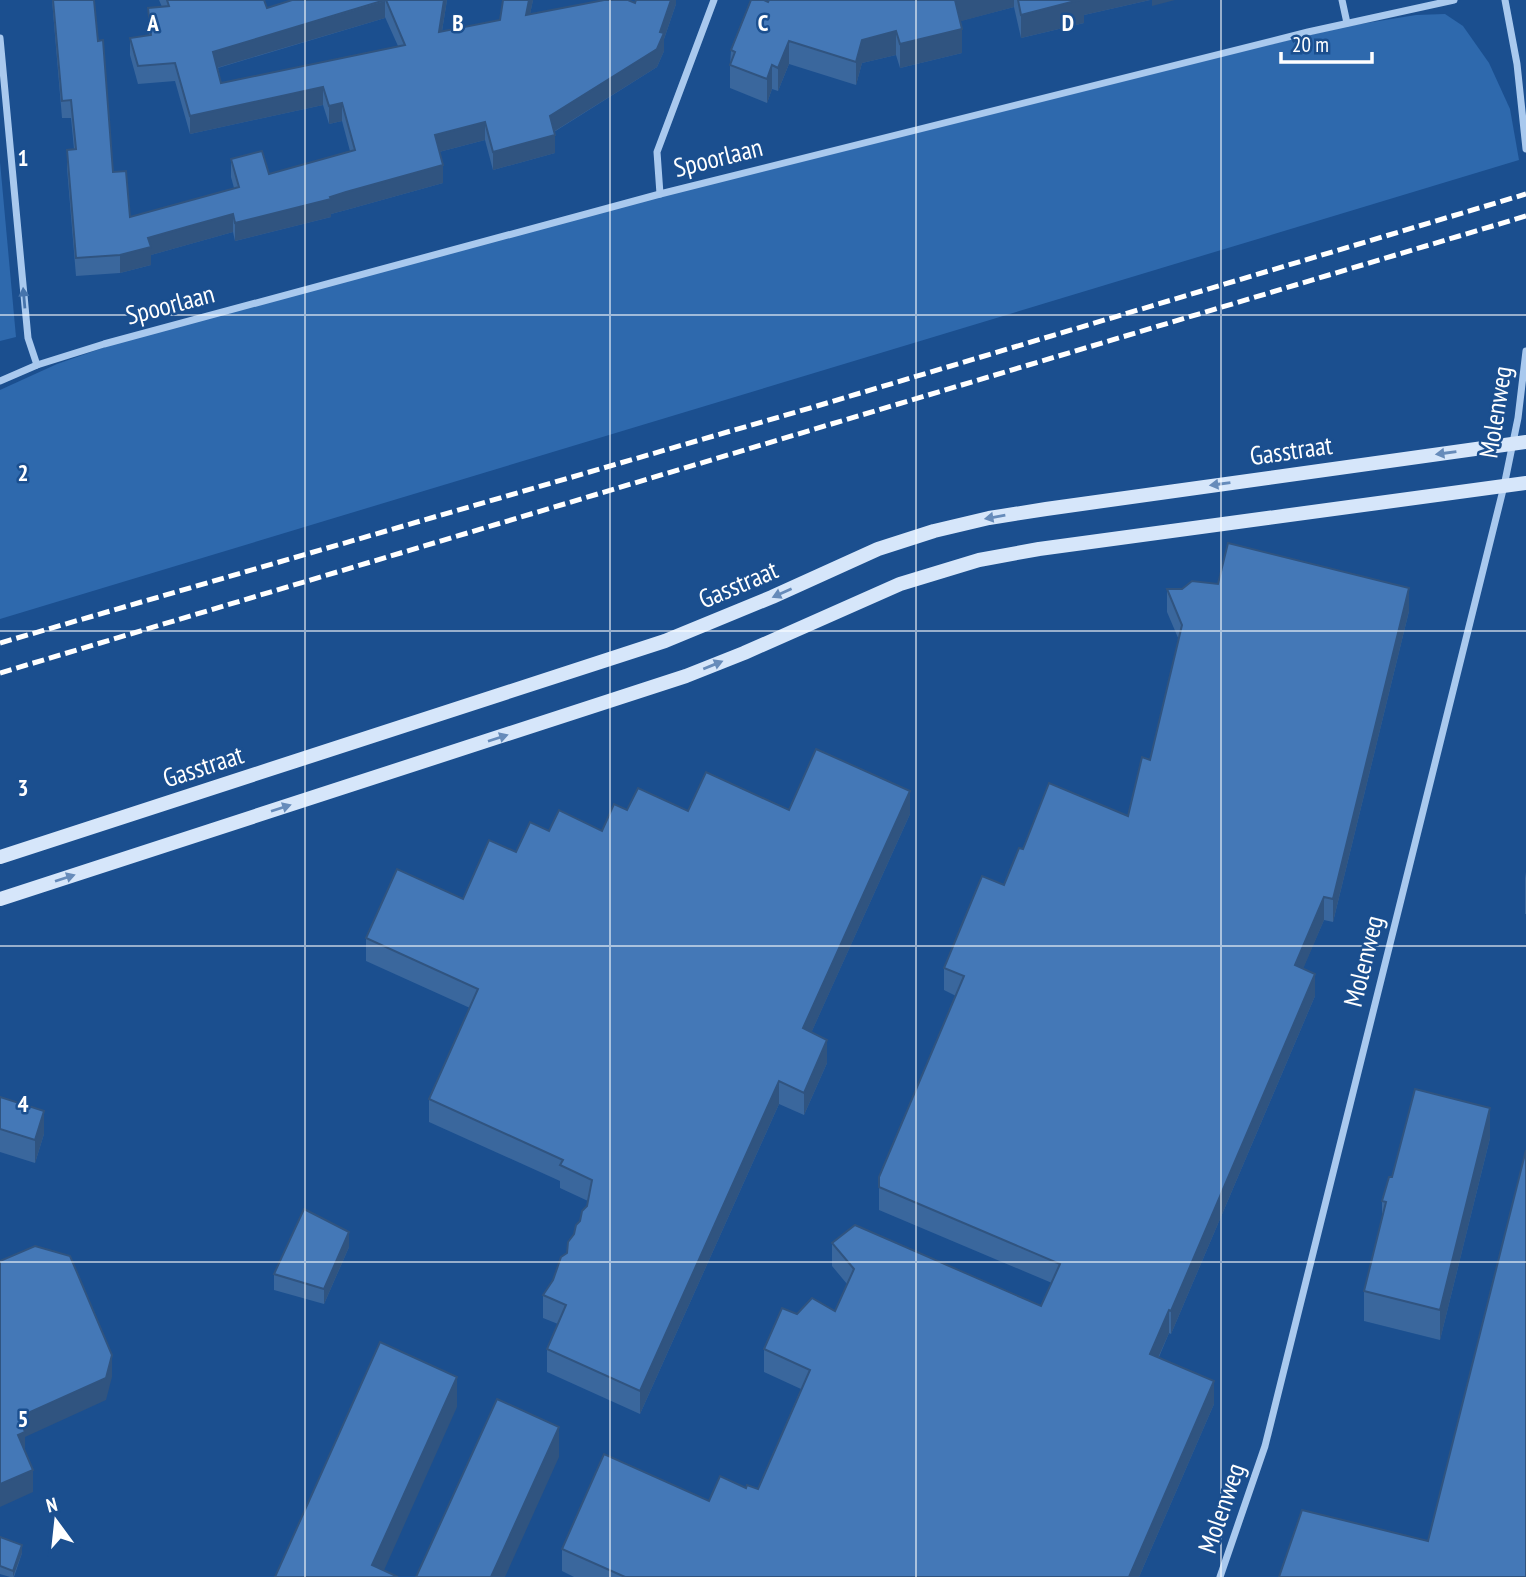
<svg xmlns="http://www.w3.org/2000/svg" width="1526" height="1577" font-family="'PT Sans Narrow',sans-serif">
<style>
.green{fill:#2e69ad}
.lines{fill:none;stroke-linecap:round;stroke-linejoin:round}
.street{stroke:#a9c9ee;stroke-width:7}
.secondary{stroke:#d6e6fa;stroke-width:14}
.rail{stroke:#fff;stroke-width:5;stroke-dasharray:12 5;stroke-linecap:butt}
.wall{fill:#3a679d;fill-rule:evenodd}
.shaded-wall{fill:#305480}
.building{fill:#4478b7;stroke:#305480;stroke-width:2}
.oneway{fill:#4674ac}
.oneway2{fill:#668bba}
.grid{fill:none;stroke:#fff;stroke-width:2;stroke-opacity:0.55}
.labels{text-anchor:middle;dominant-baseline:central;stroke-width:5;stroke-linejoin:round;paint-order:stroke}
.street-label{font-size:26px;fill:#fff;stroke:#1b4f8f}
.grid-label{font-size:23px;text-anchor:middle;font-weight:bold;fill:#fff;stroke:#1b4f8f;stroke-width:5;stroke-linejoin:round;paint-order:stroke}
</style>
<rect width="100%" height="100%" fill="#1b4f8f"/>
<!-- green -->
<g class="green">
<path d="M1445 14 1463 26 1489 63 1510 109 1519 160 0 619V390L57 364 111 345 590 212 1183 65 1348 26 1416 15Z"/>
<path d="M0 162 16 337 0 341Z"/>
</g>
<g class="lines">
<!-- street -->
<g class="street">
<path d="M1342 0 1347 23"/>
<path d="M1505 0 1517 64 1526 149"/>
<path d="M0 38 28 338 37 365"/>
<path d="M660 194 657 152 714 0"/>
<path d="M0 381 37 365 104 344 660 194 1308 32 1454 0"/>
<path d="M1220 1577 1265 1446 1504 486 1518 418 1526 351"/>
</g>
<!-- secondary -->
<g class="secondary">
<path d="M0 857 665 641 772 597 878 549 934 531 989 518 1046 509 1526 442"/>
<path d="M0 899 686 676 744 653 900 584 979 560 1039 549 1526 483"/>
</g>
<!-- rail -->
<g class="rail">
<path d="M0 643 817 406 1526 194"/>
<path d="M0 673 1526 216"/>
</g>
</g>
<!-- wall -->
<g class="wall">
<path d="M52 0H94L113 172 130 217 234 188 231 177V159L269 174 350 151 342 121 329 124 323 105 190 134 175 81 138 84 130 55V38L149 35 148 8 162 7 159 0H264L267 8 292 0H447L442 31 500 20 503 0H533L530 14 635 3 676 0V4L664 39V51L657 67 554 132 555 153 493 170 485 140 439 152 443 183 346 210 331 214V217L235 241 233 232 190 244 151 255V265L120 273 76 276 67 168V150L74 149 71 118H62ZM385 17 398 46 221 83 218 68 385 18Z"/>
<path d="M769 0H1150L1084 15V23L1021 38 1014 7 960 21 962 53 900 68 896 55 862 63 856 85 789 64 778 91 772 89 767 103 730 88V65L731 50Z"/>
<path d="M1167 589 1409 611 1333 922 1324 920 1303 968 1315 996 1171 1334 1169 1333 1159 1357 1214 1404 1139 1577H574L562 1571V1549L709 1501 746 1488 758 1489 801 1389 764 1372V1349L797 1314 835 1311 847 1284 832 1266V1243L1041 1306 1052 1283 879 1210V1177L956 996 944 990V968L1004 885 1023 849 1128 816 1150 760 1179 640 1167 612Z"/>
<path d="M627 810H789L910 814 811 1033 827 1063 804 1115 779 1104 640 1414 547 1372V1349L558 1324 543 1318V1295L553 1280 567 1253 574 1234 587 1206 588 1201 560 1188V1181L429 1122V1099L470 1008 366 961V938L463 899 516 852 549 831H602Z"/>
<path d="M1526 872V914H1525V878Z"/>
<path d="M0 1097 44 1134 35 1163 0 1152Z"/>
<path d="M1490 1138 1440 1340 1364 1321V1291L1382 1219V1201L1392 1177Z"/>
<path d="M349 1247 324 1304 274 1290V1274Z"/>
<path d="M0 1537 22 1553 14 1577H10L0 1574Z"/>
</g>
<!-- shaded-wall -->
<g class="shaded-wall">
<path d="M444 0H447L439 49V32Z"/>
<path d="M529 0H533L526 33V15Z"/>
<path d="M671 0H676V4L664 39V51L657 67 550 134V116L660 32Z"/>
<path d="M954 0H1014V7L954 23Z"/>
<path d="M1079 0H1150L1084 15V23L1021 38V15Z"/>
<path d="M1152 0H1175L1152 6Z"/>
<path d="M385 1V18L213 69V52Z"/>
<path d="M962 29V53L900 68V44Z"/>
<path d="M896 31V55L862 63 856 85V62L862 40Z"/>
<path d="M789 41V64L778 91V68Z"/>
<path d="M772 65V89L767 103V79Z"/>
<path d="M323 87V105L190 134V116Z"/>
<path d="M342 103V121L329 124V106Z"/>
<path d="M485 122V140L435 153V135Z"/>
<path d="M555 135V153L493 170V152Z"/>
<path d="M443 165V183L346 210 331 214V217L235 241V223Z"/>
<path d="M233 214V232L151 255V265L120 273V255L148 238Z"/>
<path d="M1409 588V611L1333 922V899Z"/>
<path d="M910 791V814L803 1051V1028Z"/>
<path d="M1324 897V920L1295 988V965Z"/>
<path d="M1315 974V996L1171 1334V1311Z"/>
<path d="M827 1040V1063L804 1115V1093Z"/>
<path d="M779 1081V1104L640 1414V1391Z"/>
<path d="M1490 1108V1138L1440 1340V1310Z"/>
<path d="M44 1111V1134L35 1163V1140Z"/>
<path d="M349 1232V1247L324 1304V1289Z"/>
<path d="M1169 1310V1333L1150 1376V1354Z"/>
<path d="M112 1355V1377L106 1400 25 1437V1455L18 1435 19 1417Z"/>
<path d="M457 1377V1407L381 1577 372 1565Z"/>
<path d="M1214 1381V1404L1139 1577H1129Z"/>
<path d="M559 1427V1457L505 1577H491Z"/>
<path d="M33 1470V1492L0 1507V1484Z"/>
<path d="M22 1545V1553L13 1577V1571Z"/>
</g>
<!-- building -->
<g class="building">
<path d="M53 0H94L98 41 103 40 113 172 126 171 130 217 239 187 231 159 262 151 269 174 355 150 342 103 329 106 323 87 190 116 175 63 138 66 130 38 151 35 148 8 169 6 167 0H264L267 8 292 0H385L213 52 221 83 405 45 386 0H444L439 32 500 20 503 0H529L526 15 604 0H628L635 3 636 0H671L660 32 664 33 657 49 550 116 555 135 493 152 485 122 435 135 443 165 346 192 330 197 331 199 235 223 233 214 190 226 148 238 151 247 120 255 76 258 67 150 76 149 71 100 62 101Z"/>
<path d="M751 0H764L768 2 769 0H955L962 29 900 44 896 31 862 40 856 62 789 41 778 68 772 65 767 79 730 65 735 52 731 50Z"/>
<path d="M1018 0H1079L1021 15Z"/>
<path d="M1228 543 1409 588 1333 899 1324 897 1295 965 1315 974 1171 1311 1169 1310 1150 1354 1214 1381 1129 1577H625L562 1549 604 1454 709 1501 720 1476 746 1488 747 1485 758 1489 810 1370 764 1349 782 1308 797 1314 812 1298 835 1311 854 1269 832 1243 855 1225 1041 1306 1060 1264 879 1187V1177L964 976 944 968 982 876 1004 885 1019 848 1023 849 1049 783 1128 816 1142 757 1150 760 1182 625 1167 589H1182L1192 581 1218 584Z"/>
<path d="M816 749 910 791 803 1028 827 1040 804 1093 779 1081 640 1391 547 1349 566 1305 543 1295 553 1280 561 1257 567 1253 568 1242 574 1234 576 1225 580 1221 582 1211 587 1206 592 1180 560 1165 563 1160 429 1099 478 989 366 938 397 869 463 899 489 840 516 852 530 822 549 831 559 810 602 831 614 804 627 810 638 788 688 811 706 772 789 810Z"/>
<path d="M1415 1089 1490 1108 1440 1310 1364 1291 1386 1202 1382 1201 1389 1177H1392Z"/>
<path d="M0 1097 44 1111 35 1140 0 1129Z"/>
<path d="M1526 1150V1577H1279L1302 1510 1428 1541Z"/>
<path d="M304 1209 349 1232 324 1289 274 1274Z"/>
<path d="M35 1246 70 1256 112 1355 106 1378 19 1417 25 1432 18 1435 33 1470 0 1484V1261Z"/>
<path d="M380 1342 457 1377 372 1565 398 1577H275Z"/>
<path d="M497 1399 559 1427 491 1577H416Z"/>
<path d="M0 1537 22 1545 13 1571 0 1566Z"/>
</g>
<!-- one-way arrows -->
<defs><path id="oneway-solid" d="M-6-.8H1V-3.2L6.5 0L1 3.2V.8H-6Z" transform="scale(1.75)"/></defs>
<use class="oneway" href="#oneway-solid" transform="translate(24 298) rotate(-95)"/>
<g class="oneway2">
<use href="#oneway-solid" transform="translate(1446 453) rotate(172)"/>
<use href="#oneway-solid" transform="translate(1220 484) rotate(172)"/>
<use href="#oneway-solid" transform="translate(995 517) rotate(170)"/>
<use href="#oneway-solid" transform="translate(782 593) rotate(156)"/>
<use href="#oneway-solid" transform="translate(713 665) rotate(-22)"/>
<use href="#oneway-solid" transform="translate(498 738) rotate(-18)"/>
<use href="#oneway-solid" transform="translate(281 808) rotate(-18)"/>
<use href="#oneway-solid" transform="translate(65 878) rotate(-18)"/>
</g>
<!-- grid -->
<path class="grid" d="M305 0V1577M610 0V1577M916 0V1577M1221 0V1577M0 315H1526M0 631H1526M0 946H1526M0 1262H1526"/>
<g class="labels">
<!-- street labels -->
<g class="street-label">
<text transform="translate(718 157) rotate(-14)">Spoorlaan</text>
<text transform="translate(170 304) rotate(-15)">Spoorlaan</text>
<text transform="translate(1495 412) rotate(-81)">Molenweg</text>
<text transform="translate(1291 450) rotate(-8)">Gasstraat</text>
<text transform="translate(738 584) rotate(-23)">Gasstraat</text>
<text transform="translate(203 766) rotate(-18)">Gasstraat</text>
<text transform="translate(1363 961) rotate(-76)">Molenweg</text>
<text transform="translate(1221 1508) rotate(-71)">Molenweg</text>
</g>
</g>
<g class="grid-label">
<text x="153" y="31">A</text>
<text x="458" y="31">B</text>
<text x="763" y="31">C</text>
<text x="1068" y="31">D</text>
<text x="23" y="166">1</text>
<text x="23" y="481">2</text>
<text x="23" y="796">3</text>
<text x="23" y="1112">4</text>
<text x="23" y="1427">5</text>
</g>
<!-- north arrow -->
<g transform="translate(56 1521) rotate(345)" stroke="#1b4f8f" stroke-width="5" paint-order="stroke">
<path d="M0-5L12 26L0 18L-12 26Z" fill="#ffffff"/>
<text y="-10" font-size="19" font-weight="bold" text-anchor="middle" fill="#ffffff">N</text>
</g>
<!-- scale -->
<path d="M1281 52v10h91v-10" fill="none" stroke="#ffffff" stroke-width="3.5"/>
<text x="1292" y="52" font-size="21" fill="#ffffff" stroke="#1b4f8f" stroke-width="5" paint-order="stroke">20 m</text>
</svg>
